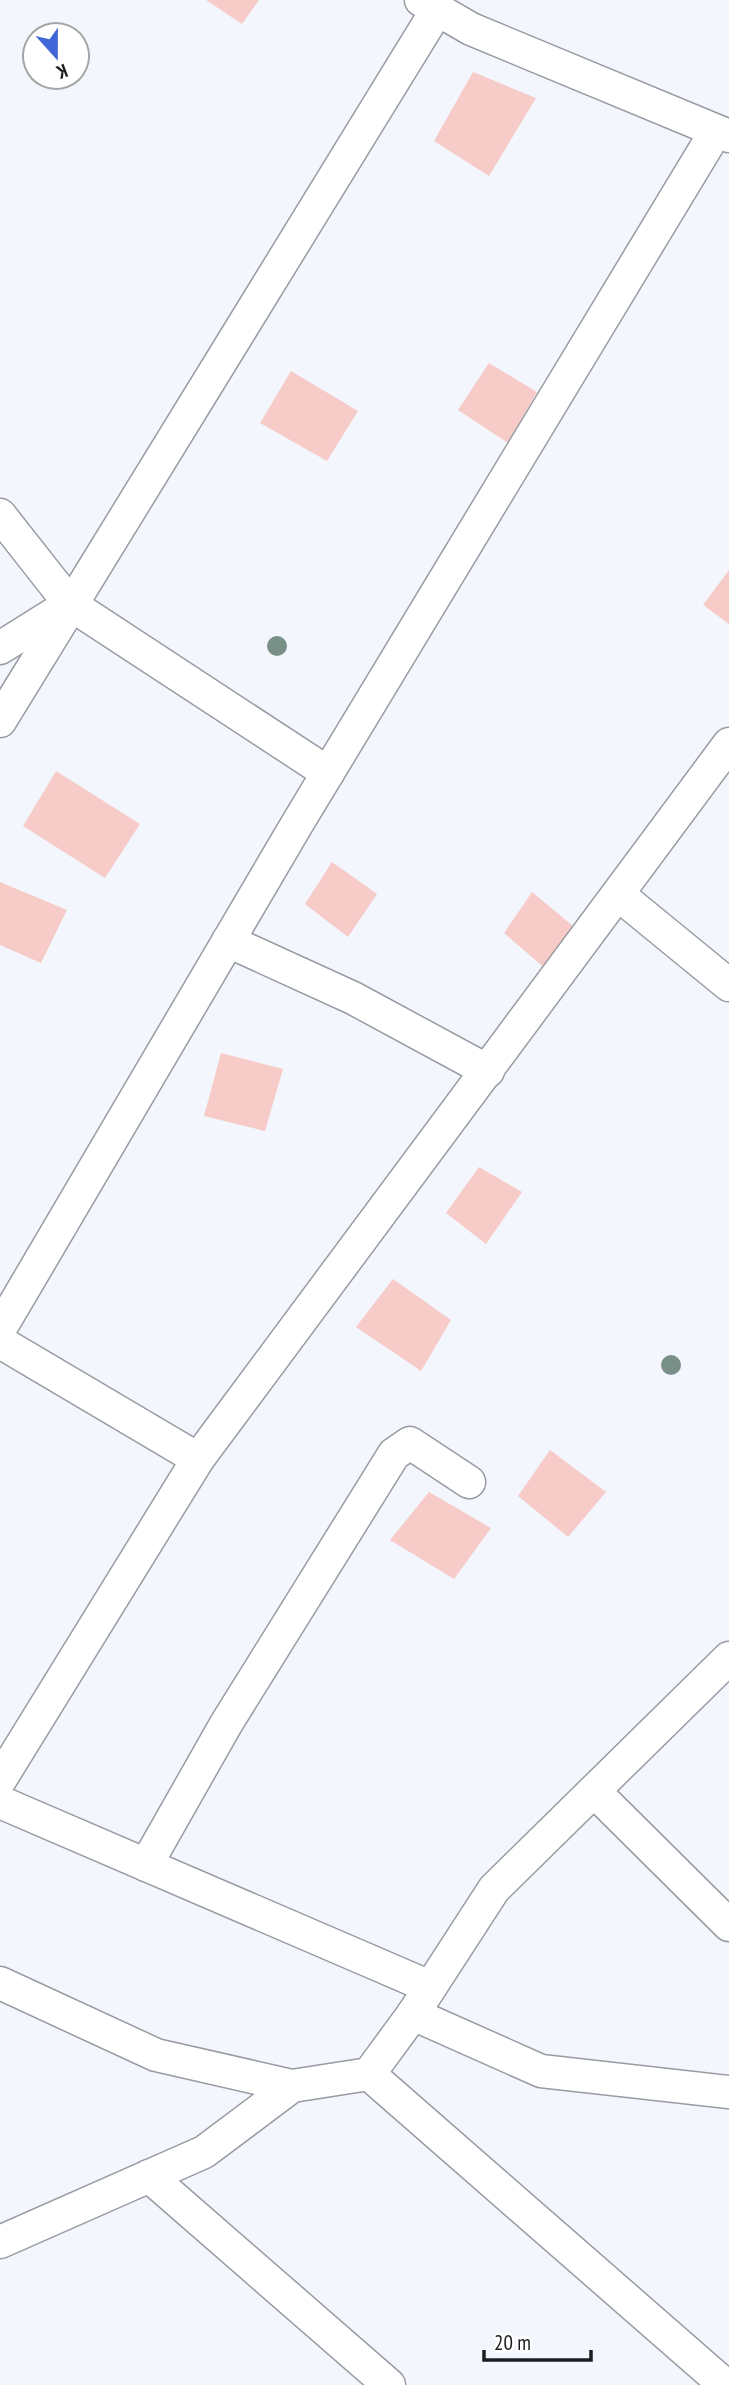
<svg xmlns="http://www.w3.org/2000/svg" width="729" height="2385" font-family="'PT Sans Narrow',sans-serif">
<style>
.building{fill:#f6cbc8}
.lines{fill:none;stroke-linecap:round;stroke-linejoin:round}
.minor-casing{stroke:#999ba2;stroke-width:35}
.minor{stroke:#fff;stroke-width:32}
.tree{fill:#789088}
</style>
<rect width="100%" height="100%" fill="#f4f6fe"/>
<!-- building -->
<g class="building">
<path d="M206 0H259L242 24Z"/>
<path d="M473 72 536 98 489 176 434 141Z"/>
<path d="M489 363 537 392 508 443 458 410Z"/>
<path d="M291 371 358 411 327 461 260 423Z"/>
<path d="M729 570V624L703 605Z"/>
<path d="M56 771 140 824 105 878 23 826Z"/>
<path d="M332 862 377 894 348 937 305 904Z"/>
<path d="M0 882 67 910 41 963 0 945Z"/>
<path d="M532 892 579 931 547 970 504 933Z"/>
<path d="M221 1053 283 1069 265 1131 204 1116Z"/>
<path d="M479 1167 522 1192 486 1244 446 1213Z"/>
<path d="M393 1279 451 1320 421 1371 356 1327Z"/>
<path d="M550 1450 606 1492 568 1537 518 1496Z"/>
<path d="M429 1492 491 1528 454 1579 390 1540Z"/>
</g>
<g class="lines">
<!-- minor casing -->
<g class="minor-casing">
<g id="minor">
<path d="M421 0 471 29 729 136"/>
<path d="M0 515 70 604"/>
<path d="M0 648 70 604 328 773"/>
<path d="M0 721 437 10"/>
<path d="M619 895 729 985"/>
<path d="M228 941 353 998 488 1071"/>
<path d="M0 1329 297 824 716 131"/>
<path d="M0 1342 198 1459"/>
<path d="M0 1780 198 1459 729 744"/>
<path d="M594 1791 729 1925"/>
<path d="M0 1802 430 1987"/>
<path d="M146 1865 226 1724 394 1454 410 1443 469 1482"/>
<path d="M0 1983 156 2055 292 2086"/>
<path d="M413 2014 541 2071 729 2092"/>
<path d="M369 2074 725 2385"/>
<path d="M149 2176 389 2385"/>
<path d="M0 2242 204 2152 292 2086 369 2074 413 2014 494 1889 729 1658"/>
</g>
</g>
<!-- minor -->
<use href="#minor" class="minor"/>
</g>
<!-- trees -->
<g class="tree">
<circle cx="277" cy="646" r="10"/>
<circle cx="671" cy="1365" r="10"/>
</g>
<!-- north arrow -->
<g transform="translate(56 56) rotate(159)"><circle r="33" fill="#ffffff" stroke="#a4a5a6" stroke-width="2"/>
<path d="M0-5L12 26L0 18L-12 26Z" fill="#4066d8"/>
<text y="-10" font-size="19" font-weight="bold" text-anchor="middle" fill="#1c1d20">K</text>
</g>
<!-- scale -->
<path d="M484 2350v10h107v-10" fill="none" stroke="#1c1d20" stroke-width="3.5"/>
<text x="494" y="2350" font-size="21" fill="#1c1d20" stroke="#ffffff" stroke-width="5" paint-order="stroke">20 m</text>
</svg>
